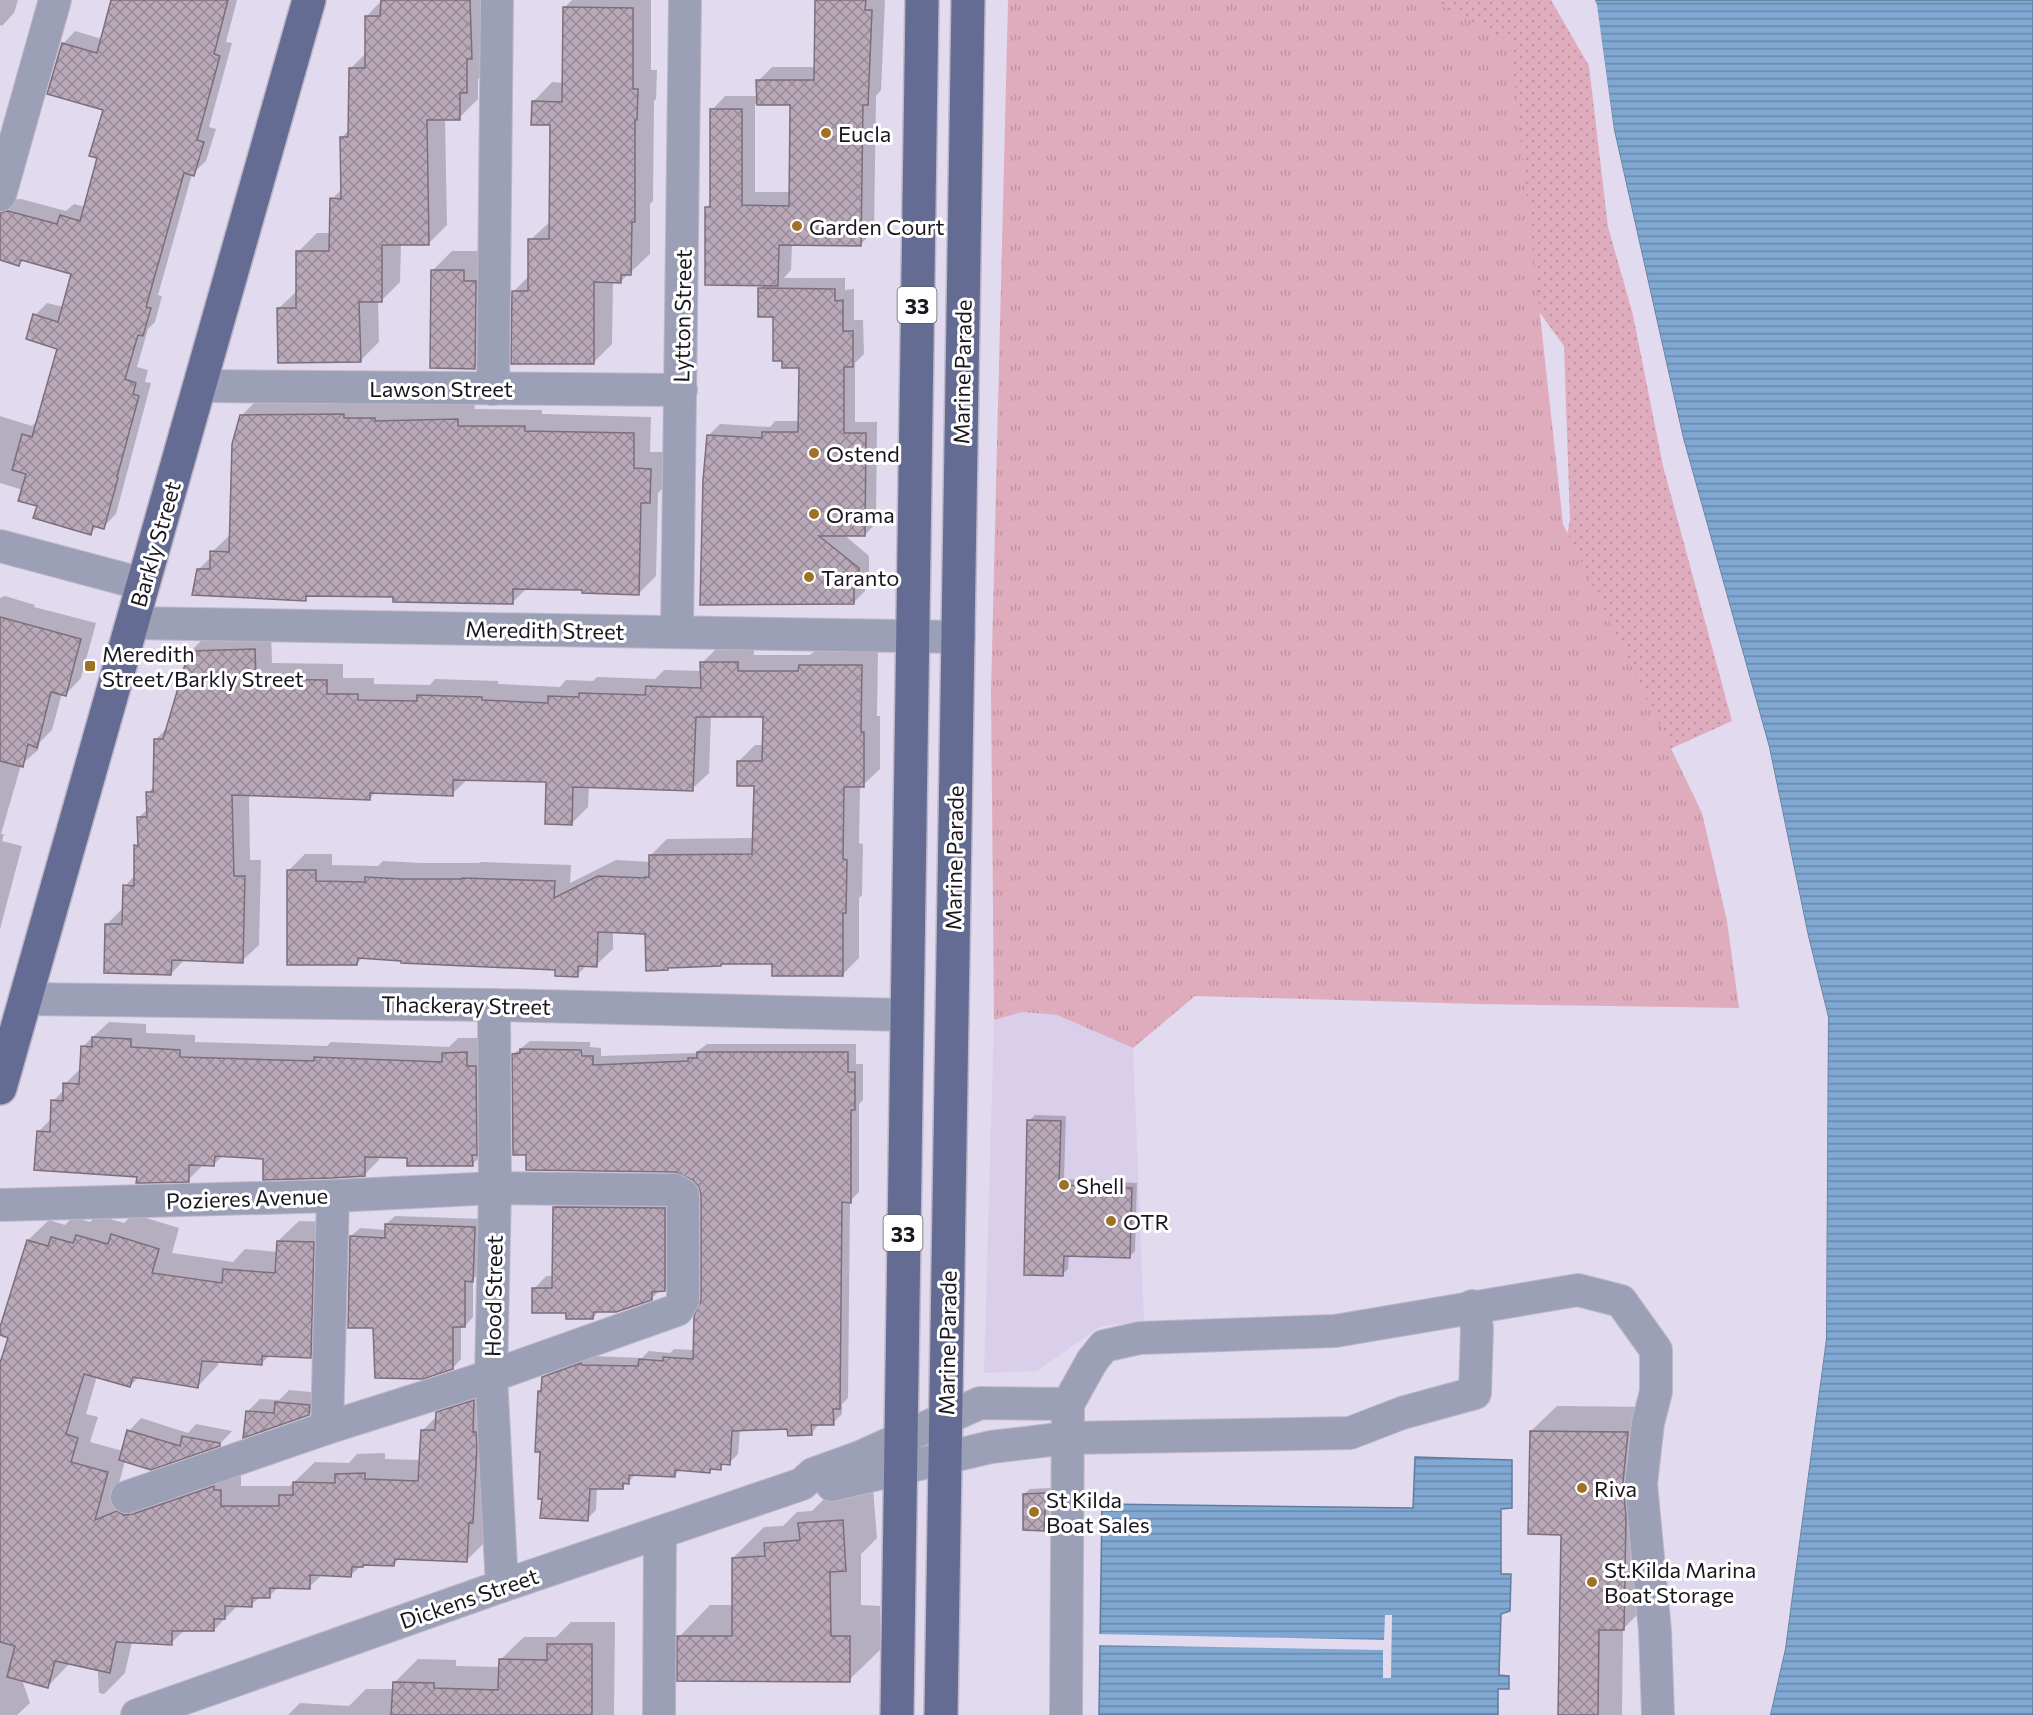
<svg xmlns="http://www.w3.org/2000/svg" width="2033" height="1715" font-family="Commissioner,sans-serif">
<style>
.built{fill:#dacfeb}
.grass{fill:url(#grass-dots)}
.park{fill:url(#park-tufts)}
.water{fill:url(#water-rules);stroke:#617c9c;stroke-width:1.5}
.pier{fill:#e2daee}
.shadow{fill:#0003;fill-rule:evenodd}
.building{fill:url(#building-cross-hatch);stroke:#7e6e7c;stroke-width:1.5}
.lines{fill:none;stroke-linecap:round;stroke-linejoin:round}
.minor-casing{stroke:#beb7c8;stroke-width:34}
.major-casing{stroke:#beb7c8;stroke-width:36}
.minor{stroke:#9ca0b7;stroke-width:32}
.major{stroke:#656c94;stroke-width:33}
.poi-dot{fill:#a07024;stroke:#fff;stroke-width:2}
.labels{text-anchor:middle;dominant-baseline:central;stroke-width:6;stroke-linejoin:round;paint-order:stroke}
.shield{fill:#fff;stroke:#5e5c61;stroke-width:1.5}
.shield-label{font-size:21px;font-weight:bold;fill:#19161d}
.poi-label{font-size:22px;fill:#19161d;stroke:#fff;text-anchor:start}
.street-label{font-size:22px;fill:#19161d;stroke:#fff}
</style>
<defs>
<pattern id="grass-dots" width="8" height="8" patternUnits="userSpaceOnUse" patternTransform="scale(1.5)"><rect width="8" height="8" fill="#dfacbe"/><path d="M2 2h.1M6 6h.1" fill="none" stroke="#bf93a3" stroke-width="1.8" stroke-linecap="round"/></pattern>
<pattern id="park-tufts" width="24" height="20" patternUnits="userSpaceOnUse" patternTransform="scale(1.5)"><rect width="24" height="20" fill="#dfacbe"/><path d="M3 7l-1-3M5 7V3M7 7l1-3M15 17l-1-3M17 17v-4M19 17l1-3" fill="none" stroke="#bf93a3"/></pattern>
<pattern id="water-rules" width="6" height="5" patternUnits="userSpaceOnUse" patternTransform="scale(1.5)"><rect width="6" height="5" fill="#80a8d2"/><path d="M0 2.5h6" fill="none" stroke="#6888aa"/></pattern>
<pattern id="building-cross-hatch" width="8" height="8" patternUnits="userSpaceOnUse" patternTransform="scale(1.5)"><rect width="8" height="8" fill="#baa9b8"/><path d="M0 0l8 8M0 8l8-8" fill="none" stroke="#968995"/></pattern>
</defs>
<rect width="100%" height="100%" fill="#e2daee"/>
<!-- built -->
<path class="built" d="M1022 1012 1057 1015 1133 1048 1144 1322 1101 1326 1037 1371 984 1373 994 1020Z"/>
<!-- grass -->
<path class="grass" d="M1372 0H1551L1589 66 1608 227 1633 315 1663 466 1732 721 1650 758 1560 570 1570 520 1564 346 1511 273Z"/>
<!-- park -->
<path class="park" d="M1008 0H1430L1510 42 1563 524 1702 813 1727 921 1739 1008 1478 1004 1195 996 1133 1048 1057 1015 1022 1012 994 1020 991 691Z"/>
<!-- water -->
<g class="water">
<path d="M1595 0H2033V1715H1770L1785 1649 1826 1339 1828 1017 1808 936 1769 747 1683 438 1614 130Z"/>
<path d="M1415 1457 1512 1460V1508L1501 1509V1574H1511L1510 1611 1501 1614 1499 1675 1509 1676V1689H1498V1715H1099L1102 1504 1413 1508Z"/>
</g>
<!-- pier -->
<g class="pier">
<path d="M1592 0H1595L1597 5 1614 130 1683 438 1769 747 1808 936 1828 1017 1826 1339 1785 1649 1770 1715H1767L1782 1649 1823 1339 1825 1018 1805 936 1767 748 1680 438 1611 130Z"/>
<path d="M1385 1615H1392L1391 1678H1383V1650L1097 1645 1098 1634 1384 1640Z"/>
</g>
<!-- shadow -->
<g class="shadow">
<path d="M0 0H18L14 13 2 26 0 25Z"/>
<path d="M130 0H237L226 42 232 43 209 127 216 129 206 161 192 174 158 295 162 296 155 322 148 329 137 367 148 370 145 382 151 383 116 514 103 527 98 526 90 533 38 505 23 490 0 483V416L32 426 36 422 38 423 59 348 35 315 47 303 64 307 73 273 24 259 19 264 0 258V195L8 200 21 199 66 211 74 204 85 207 99 157 105 109 63 44 75 31 102 39Z"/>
<path d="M382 0H490L485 72 478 79V99L459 118H445L447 225 428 244 401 243 400 282 381 301H378L379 342 360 361 278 309 298 290V252L317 233H331L332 199 343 188 342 137 350 129V69L366 53V17Z"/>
<path d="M572 0H651V70H657L656 99 654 101 653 201 650 204V254L621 281H613L612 344 593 363 514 291 530 275V240L551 221V124L533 102 552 82 564 83 565 7Z"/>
<path d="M817 0H885L881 90 876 96 874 231 860 245 792 244 791 270 784 278H845V290L854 289V320H863L864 354 855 363V422H877L876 523 865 535 843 534 869 556V573L865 577V591L853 603 708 436 720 424 770 427 775 421H800L801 366 760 289 765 284 707 207 711 203 712 110 725 96H758V81L772 67H815ZM755 104H791V192H755Z"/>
<path d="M452 251H483L494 348 475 367 433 270Z"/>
<path d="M258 399 392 402V404L474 403 475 409 542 410V414L651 417 650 452H667V484L658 493 656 576 639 593 583 588H527L512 603 395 596 310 594 305 599 199 569 212 556V552L231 534 241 416Z"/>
<path d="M5 596 35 605 34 607 96 623 81 678 66 694 62 693 52 730 40 742 38 750 21 765 1 834H4L2 841 22 846 0 929V598Z"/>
<path d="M271 633 272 663 343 664V678H374V684L430 685 435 679 498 681V684L560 687 566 680 593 681 597 677 655 679 664 670 702 671V663L719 646H754V655H810L817 649H878L877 716H880V769L863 785H860L859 843 863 844 862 895 859 898V958L843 974 773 963H723L721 965 647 933 613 932V949L596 965H587L577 975 556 969 363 957 357 964 288 871 305 854H332V865L378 866 383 861 421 863H479L480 862 571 865 570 883 616 860 651 862 650 856 667 839 754 838 755 785 738 762 755 745H764V715L711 716 709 773 692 789 589 786 588 807 572 823 548 781 468 779 452 794 376 792 370 798 249 794 250 860H261L259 945 242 961 185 959 171 974 107 924 124 907 125 886 135 875 136 846 139 843 138 818 148 809V793L155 785 156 739 168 727 190 652 207 635Z"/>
<path d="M109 1022 146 1024V1033L195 1035V1042L327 1046 331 1042 449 1047 458 1038H481L487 1150 472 1165 408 1157 379 1156V1160L364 1175 265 1157 224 1155 214 1164 203 1165 188 1180 138 1176 38 1132 52 1118 53 1101 65 1089V1084L80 1069 82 1047Z"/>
<path d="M530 1041 590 1042V1047L601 1048V1056L695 1053 707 1044H856V1064H863V1100L859 1104V1192L850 1201 848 1398 842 1404V1414L833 1423H820L811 1434 789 1428 740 1429 738 1454 729 1463H726L720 1468H713L710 1471 681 1469 674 1476 636 1474 622 1488H597L596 1510 587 1519 543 1498 540 1391 543 1388V1378L552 1369 591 1356 642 1358 649 1351 670 1353 674 1349 694 1350 702 1300V1195L700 1186 694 1179 676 1171 527 1153 514 1054Z"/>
<path d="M1035 1115 1066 1116 1064 1179 1137 1183 1135 1251 1129 1257 1069 1255 1068 1269 1062 1275 1029 1121Z"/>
<path d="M567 1195 677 1196V1277L664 1290H660L651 1299 599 1311 593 1317 568 1311 534 1289 546 1276H553L554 1207Z"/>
<path d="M133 1214 179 1228 172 1253 233 1262 245 1249 278 1252V1241L299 1221 334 1222 331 1336 310 1357 270 1355 261 1364 219 1361 218 1365 198 1386 139 1377 130 1386 97 1376 86 1414 98 1417 90 1442 123 1451 129 1431 141 1418 188 1433 196 1424 232 1431 219 1445 125 1461 114 1502 241 1470V1486H290L315 1462 349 1463 357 1454 385 1453V1459L421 1460 422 1431 437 1416V1413L458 1392 494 1381 487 1540 467 1560 401 1557 394 1564 364 1563 351 1575 323 1574 309 1587H279L269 1596 260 1597 251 1605H238L214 1630H185L171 1643 132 1642 125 1673 104 1694 99 1693 96 1636 48 1686 22 1680 30 1703 17 1715H0V1369L10 1337 0 1333 28 1240 49 1220 65 1225 73 1217 90 1222 97 1215 124 1223Z"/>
<path d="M395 1216 483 1219 481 1272 473 1279V1317L465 1326H461V1359L453 1368 374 1326 351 1236 360 1228 386 1230V1224Z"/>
<path d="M289 1390 321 1393V1401L309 1414 245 1436 248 1411 260 1399 279 1400Z"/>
<path d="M1557 1406 1652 1407 1649 1603 1623 1629 1622 1715H1559L1562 1533 1531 1431Z"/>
<path d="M1051 1488 1049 1524 1043 1529 1024 1494 1030 1489Z"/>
<path d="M873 1489 877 1538 861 1554V1605L880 1606 881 1649 849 1680 679 1637 710 1605H733V1558L764 1527 783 1526 797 1512 812 1511 831 1492Z"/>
<path d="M571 1622H615L614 1715H288L300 1703 349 1706 366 1689H394V1683L418 1659 456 1660V1666L500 1667V1660L524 1637H556Z"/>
</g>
<!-- building -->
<g class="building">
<path d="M111 0H228L214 54 220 56 197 140 204 142 194 176 184 173 146 307 151 308 143 336 138 335 125 379 136 383 133 394 139 396 117 477 118 478 104 529 93 526 91 535 33 518 37 506 18 501 26 474 12 470 22 434 32 437 57 349 26 339 33 314 58 322 71 274 21 260 19 266 0 260V212L8 211 57 224 60 215 80 221 97 158 89 156 103 110 47 94 62 43 97 53Z"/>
<path d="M381 0H470L472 59H467V93H460V120H427L429 245H382V302H359L361 362 278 363 277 308H296V251H329L330 198 341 199 340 137H348L349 68H365V16H380Z"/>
<path d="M815 0H866L865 10H872L868 105H863L861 246 779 245 778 286 705 285V207H710V109H742V205L789 206 790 105H757L756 80H814Z"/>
<path d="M563 7 633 8V89H638L637 120H635V222H632L631 275H621V283L594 282V364H511L512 291H528V239H549L550 125H531L532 101 562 102Z"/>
<path d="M431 270H464V281H476L475 369 430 368Z"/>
<path d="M758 288 835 289V301L843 300V331H853V367H844V433H866L865 536H819L859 568 858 586 854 589V604L700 605 703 480 707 435 762 438V432H798L799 368H782V361H773V317H758Z"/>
<path d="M344 414V418H375V421L458 419V426H525V431L634 433V468L651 469 650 503H641L639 595 582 593V590L513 589V604L393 602V597L306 596V601L192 595 197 569H210V551L229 552 232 444 240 415Z"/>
<path d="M0 617 81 639 66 696 51 692 37 748 28 744 23 767 0 761Z"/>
<path d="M255 649 256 679 327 680V694H358V700L417 701V695L482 697V700L548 703V696L579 697V693L645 695 646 686 701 688 700 662H738V671H798L799 665H862L861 732H864V787H844L843 859 847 860 846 913H843V976H772V964H721V966L668 968V970L646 971 645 934 598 932 597 967 578 966V977L555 976V970L401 963V961L358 958 357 965H287V870H316V881L365 882V877L403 879H462V878L555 881 554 898 598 876 645 878V877H649V855L752 854 754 786H737V761H762L763 717H696L693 791 573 787 572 825 545 824 546 782 453 780V796L370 793V800L232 795 234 876H245L243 963 172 960 171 975 104 973 105 924H122L123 885 134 886V845L138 846 137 817H147L146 792H153L154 739H163L189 651Z"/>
<path d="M92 1037 131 1039V1047L180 1050V1057L314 1061V1057L442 1062V1053L467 1052V1066H476L477 1155H472L473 1166H407V1158L365 1157V1176L332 1178 263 1180V1159L215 1156 214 1166 189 1165V1182L141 1183H136L137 1177 34 1170 37 1131 50 1132 51 1100 63 1101V1083L79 1084 81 1046 92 1047Z"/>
<path d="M520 1049 581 1050 582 1056H593V1065L688 1061V1058H697V1052H848V1072H855V1110H851V1203L842 1202 840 1409H833L834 1425H811L812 1435 788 1436 787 1429 732 1431 730 1465 721 1464V1470L710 1469V1473L675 1470V1477L629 1475V1484L623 1483V1489H590L588 1521 540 1518 542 1499H538L540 1452H535L538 1391H541L542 1377 581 1363 582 1365 638 1366 639 1359 663 1361V1357L693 1359 694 1316 701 1300V1195L699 1187 693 1180 675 1172 526 1170V1155H513L512 1054 520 1053Z"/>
<path d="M1027 1120 1061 1121 1059 1185 1132 1188 1130 1258 1064 1256 1063 1276 1024 1275Z"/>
<path d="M553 1207 665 1208V1291L652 1292V1300L616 1312H594L593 1319H566V1313H532V1288H552Z"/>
<path d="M385 1224 475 1227 473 1282 465 1281V1327H453V1369L423 1379 375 1378 373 1328H348L350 1236 385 1238Z"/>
<path d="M111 1234 159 1249 152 1273 222 1283 223 1269 275 1273 277 1241 314 1242 311 1358 262 1356V1365L202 1361 198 1388 133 1377 130 1387 84 1374 66 1434 78 1438 71 1462 108 1472 95 1520 117 1511 124 1515 133 1514 214 1486V1490H221V1506H279V1495H293V1482L335 1483V1474L365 1473V1479L418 1481 421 1430H435L436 1412 474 1400 473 1432H476L477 1446 473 1523H469L467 1562 395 1559 394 1566 363 1565V1567H352L351 1577 310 1575V1589L270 1588V1598H252V1607L225 1606V1619H214V1631H172V1645L116 1642 110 1673 55 1661 48 1688 7 1677 15 1646 0 1642V1363L8 1338 0 1335V1327L27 1240 48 1246 51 1237 73 1243 76 1235 108 1244Z"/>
<path d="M275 1402 310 1405 309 1415 243 1438 246 1411 274 1413Z"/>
<path d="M127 1430 180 1446 182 1436 220 1443V1446L151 1470 119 1460Z"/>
<path d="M1530 1431 1628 1432 1623 1482 1626 1517 1624 1630H1599L1598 1715H1558L1561 1535 1528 1534Z"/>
<path d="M1046 1493 1044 1531 1023 1530V1494Z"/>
<path d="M843 1520 846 1571 830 1572 831 1636H850V1682L677 1681V1636H732V1558L765 1556 764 1543 800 1540 798 1523Z"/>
<path d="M547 1644H592V1715H391L393 1682 434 1683V1688L498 1690 499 1659 547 1660Z"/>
</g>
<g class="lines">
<!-- minor casing -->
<g class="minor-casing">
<g id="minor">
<path d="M0 195 55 0"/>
<path d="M202 386 681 390"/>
<path d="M493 389 497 0"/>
<path d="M0 546 143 584"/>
<path d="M132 623 959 637"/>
<path d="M677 632 685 0"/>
<path d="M25 999 494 1005 906 1015"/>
<path d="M494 1005 495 1188 491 1376 502 1586"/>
<path d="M0 1205 333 1196 495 1188 675 1190 683 1195V1300L677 1310 491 1376 327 1428 127 1497"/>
<path d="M327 1428 333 1196"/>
<path d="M832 1485 991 1447 1067 1438 1350 1433 1402 1413 1475 1393 1477 1328 1472 1306"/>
<path d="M137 1715 502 1586 802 1484 813 1474 860 1457 980 1403 1068 1404"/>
<path d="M659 1715 660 1534"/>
<path d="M1066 1715 1068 1404 1092 1361 1104 1346 1140 1338 1335 1331 1578 1290 1621 1301 1656 1350V1392L1648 1423 1641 1484 1655 1631 1658 1715"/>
</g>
</g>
<!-- major casing -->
<g class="major-casing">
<g id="major">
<path d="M0 1088C104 725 209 363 309 0"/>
<path d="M897 1715 922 0"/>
<path d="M941 1715 968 0"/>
</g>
</g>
<!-- minor -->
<use href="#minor" class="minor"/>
<!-- major -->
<use href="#major" class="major"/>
</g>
<!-- markers -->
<g class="poi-dot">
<circle cx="826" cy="133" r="6"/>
<circle cx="797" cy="226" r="6"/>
<circle cx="814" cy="453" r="6"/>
<circle cx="814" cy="514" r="6"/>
<circle cx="809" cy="577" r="6"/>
<rect x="84" y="660" width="12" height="12" rx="3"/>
<circle cx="1064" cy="1185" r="6"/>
<circle cx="1111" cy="1221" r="6"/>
<circle cx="1582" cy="1488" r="6"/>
<circle cx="1034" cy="1512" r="6"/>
<circle cx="1592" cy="1582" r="6"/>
</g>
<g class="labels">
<!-- shield labels -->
<g class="shield">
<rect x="897.5" y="287" width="39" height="36" rx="4.5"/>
<rect x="883.5" y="1215" width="39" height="36" rx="4.5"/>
</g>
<g class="shield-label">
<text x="917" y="305">33</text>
<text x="903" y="1233">33</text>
</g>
<!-- poi labels -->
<g class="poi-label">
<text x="838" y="133">Eucla</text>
<text x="809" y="226">Garden Court</text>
<text x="826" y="453">Ostend</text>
<text x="826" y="514">Orama</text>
<text x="821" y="577">Taranto</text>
<text x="102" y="653">Meredith<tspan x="102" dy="25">Street/Barkly Street</tspan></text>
<text x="1076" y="1185">Shell</text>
<text x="1123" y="1221">OTR</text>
<text x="1594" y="1488">Riva</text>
<text x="1046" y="1499">St Kilda<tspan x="1046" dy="25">Boat Sales</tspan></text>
<text x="1604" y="1569">St.Kilda Marina<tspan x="1604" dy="25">Boat Storage</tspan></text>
</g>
<!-- street labels -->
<g class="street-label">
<text transform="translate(682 316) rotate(-89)">Lytton Street</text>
<text transform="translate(962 372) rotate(-89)">Marine Parade</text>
<text x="441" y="388">Lawson Street</text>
<text transform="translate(155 544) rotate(-74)">Barkly Street</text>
<text transform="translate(545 630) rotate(1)">Meredith Street</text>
<text transform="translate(954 858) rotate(-89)">Marine Parade</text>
<text transform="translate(466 1005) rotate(1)">Thackeray Street</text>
<text transform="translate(247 1198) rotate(-2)">Pozieres Avenue</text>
<text transform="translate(493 1296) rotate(-89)">Hood Street</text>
<text transform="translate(947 1343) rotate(-89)">Marine Parade</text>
<text transform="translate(469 1598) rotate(-19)">Dickens Street</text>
</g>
</g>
</svg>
